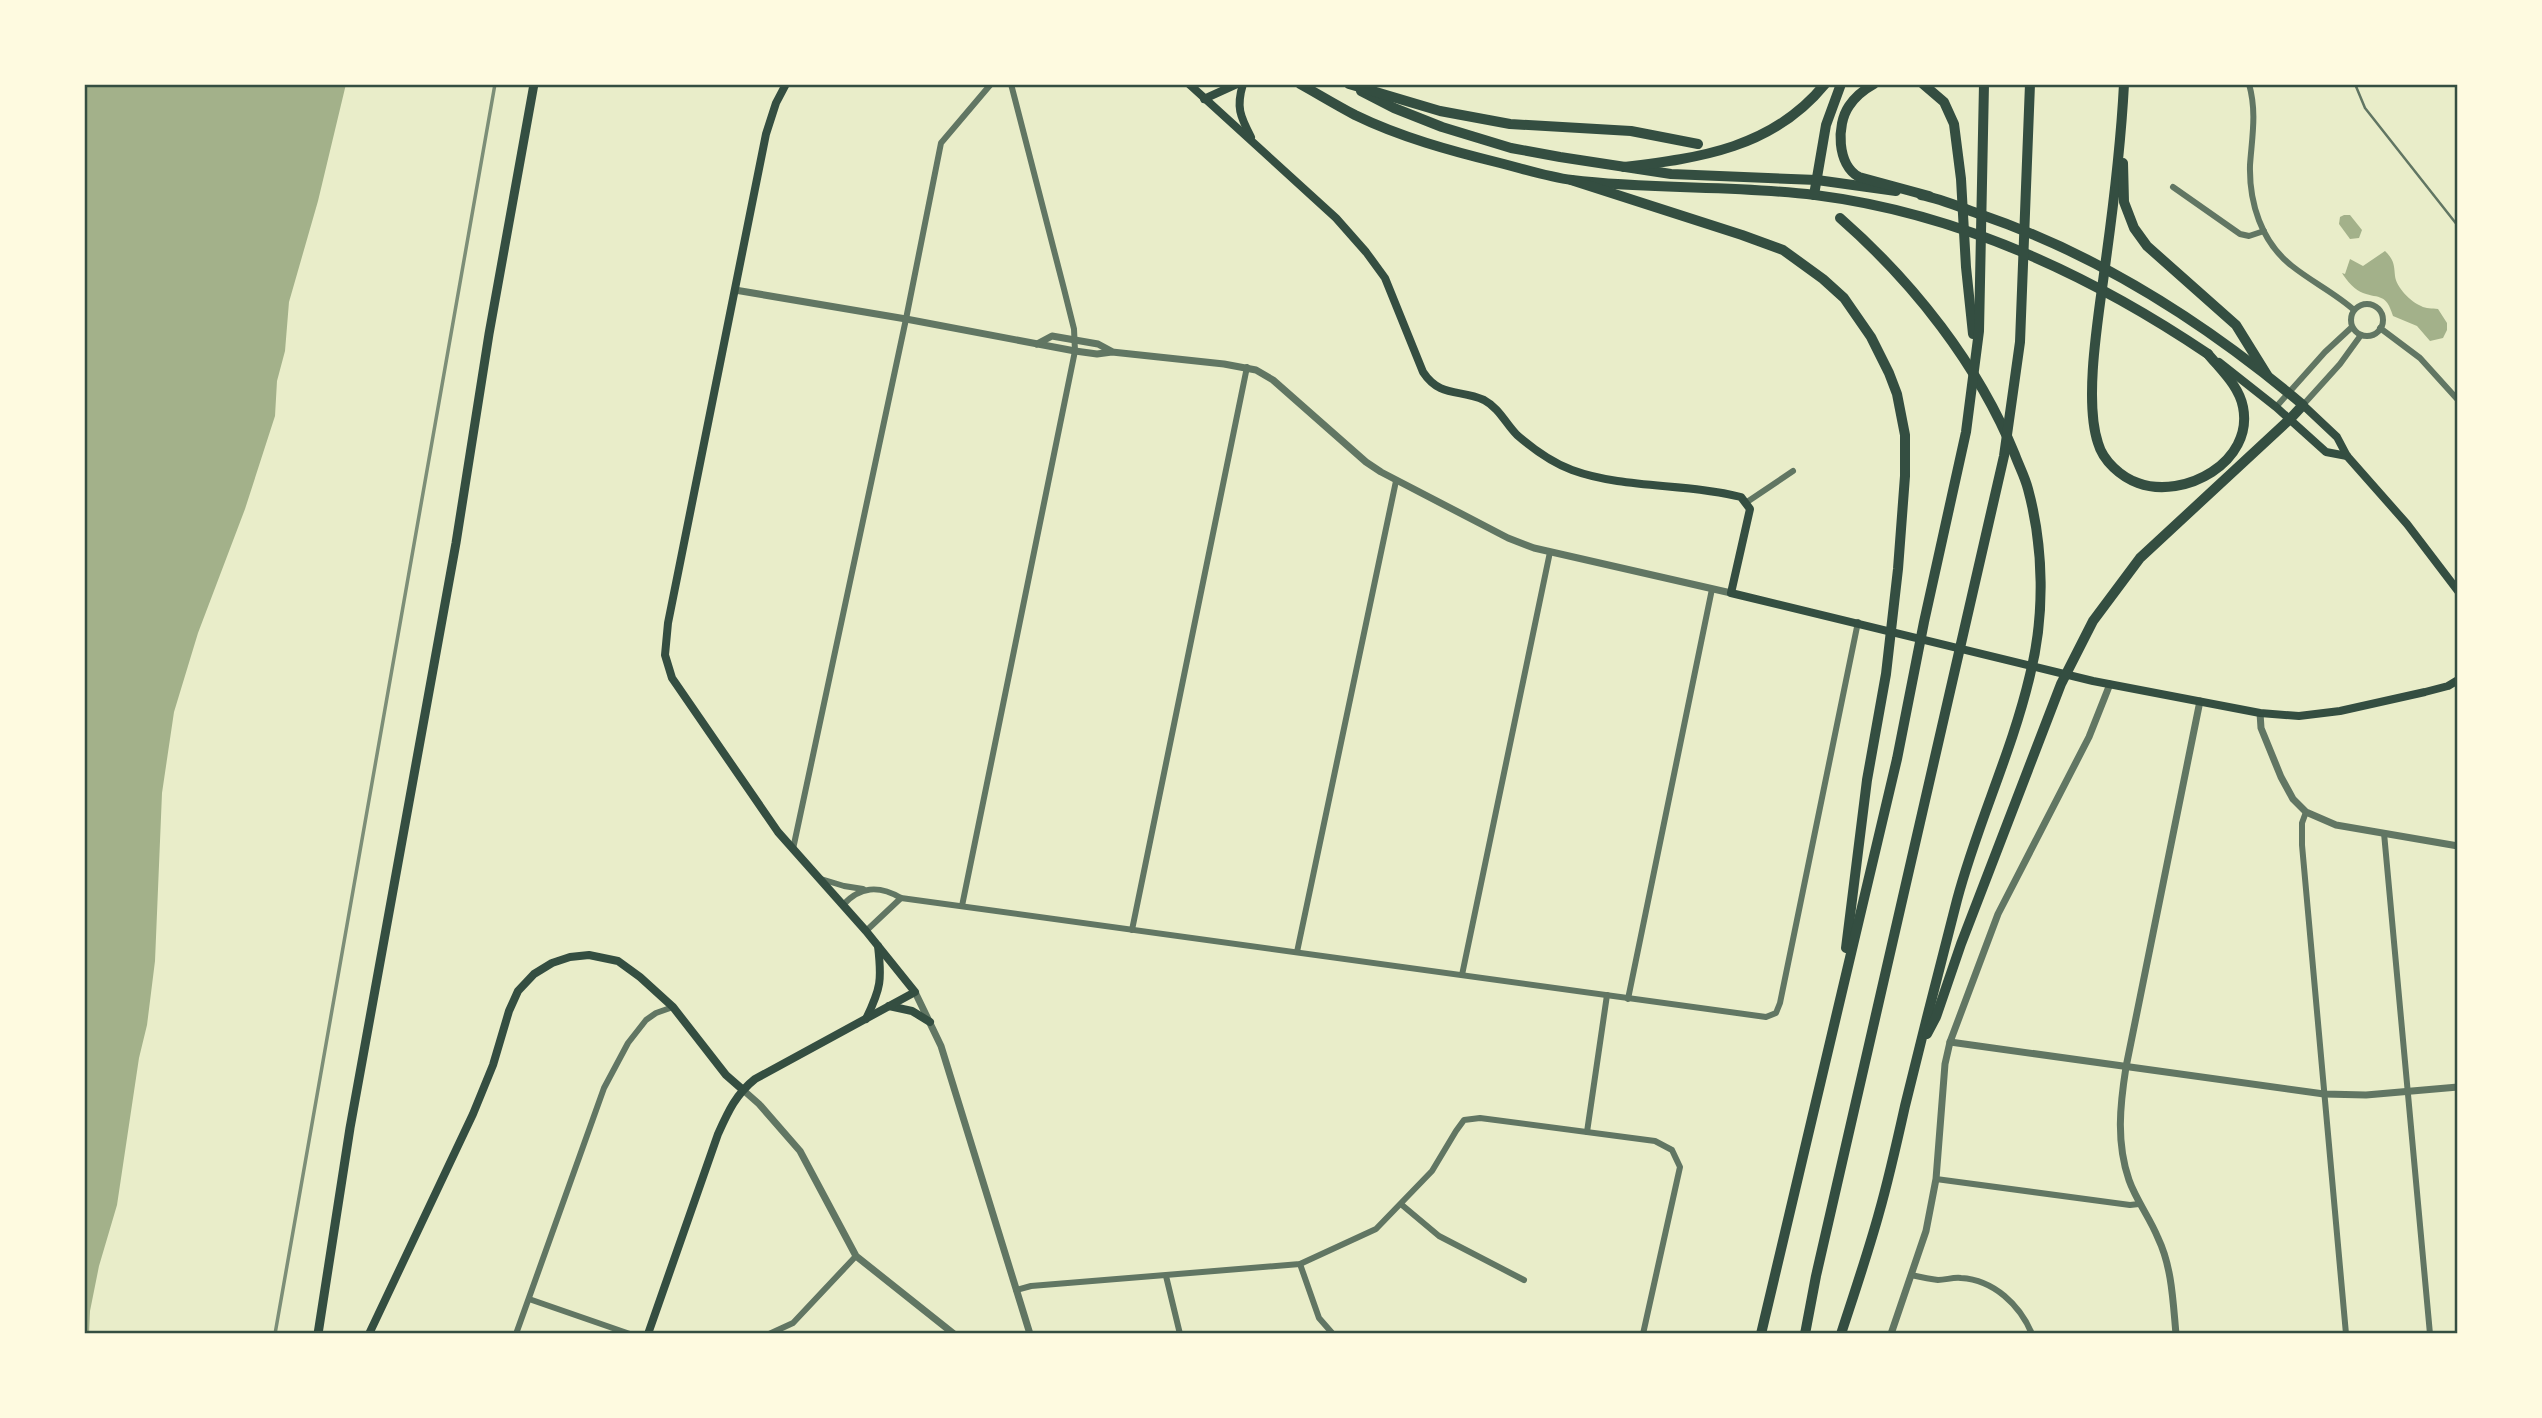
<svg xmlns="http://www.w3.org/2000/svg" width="2542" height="1418" font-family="'Fira Sans Condensed',sans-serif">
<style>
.water{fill:#a3b18a}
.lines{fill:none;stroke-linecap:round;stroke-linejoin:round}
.service{stroke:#617663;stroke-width:2.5}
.minor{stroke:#617663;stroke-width:6}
.tertiary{stroke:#617663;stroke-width:7}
.secondary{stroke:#344e41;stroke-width:8}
.primary{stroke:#344e41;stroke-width:9}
.trunk{stroke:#344e41;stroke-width:10}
.motorway{stroke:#344e41;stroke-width:10}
.rail{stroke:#7c8e77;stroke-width:3.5}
.neatline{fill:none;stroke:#344e41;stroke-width:2.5}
</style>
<rect width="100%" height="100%" fill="#e9edc9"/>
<!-- water -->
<g class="water">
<path d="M84 84H346L318 201 289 302 285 351 277 381 275 416 245 509 198 633 174 712 162 793 155 961 147 1025 139 1058 117 1205 99 1266 90 1311 89 1334H84Z"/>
<path d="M2344 215H2350L2362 230 2359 238 2350 239 2339 224 2340 217Z"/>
<path d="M2385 251C2394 260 2394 264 2395 276 2396 287 2411 302 2421 306 2426 309 2432 308 2438 309L2447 323V330L2443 338 2430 341 2417 326 2393 316C2386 293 2380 299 2363 293 2356 291 2346 280 2342 273L2345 274 2350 259 2363 266Z"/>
</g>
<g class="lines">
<!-- service -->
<path class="service" d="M2355 84 2365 108 2458 226"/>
<!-- minor -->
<g class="minor">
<path d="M2249 84C2257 112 2252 137 2250 165 2249 202 2261 242 2292 266 2312 282 2335 293 2354 310"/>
<path d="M2173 187 2240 234 2249 236 2264 231"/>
<circle cx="2367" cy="320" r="16"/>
<path d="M2380 328 2420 358 2458 400"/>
<path d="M2303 405 2340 364 2361 335"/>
<path d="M2276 407 2325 352 2352 327"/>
<path d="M1747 502 1793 471"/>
<path d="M2306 812 2302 823V845L2346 1334"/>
<path d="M2384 833 2430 1334"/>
<path d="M793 849 906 319 941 143 991 84"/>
<path d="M821 879 844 886 863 889"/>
<path d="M843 905C860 886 879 885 901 898L1766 1017 1776 1013 1780 1003 1858 622"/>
<path d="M962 906 1075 351 1074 329 1064 289 1011 84"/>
<path d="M1132 930 1247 367"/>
<path d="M866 931 901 898"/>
<path d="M1297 952 1396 481"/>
<path d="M1462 975 1550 552"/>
<path d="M1628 999 1712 589"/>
<path d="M1587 1132 1607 995"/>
<path d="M1936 1179 2130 1205 2139 1204"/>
<path d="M1402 1205 1439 1236 1524 1280"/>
<path d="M1300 1264 1319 1318 1333 1334"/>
<path d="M1911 1275C1920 1277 1929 1279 1938 1280 1946 1280 1953 1277 1961 1278 1994 1280 2020 1305 2032 1334"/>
<path d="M1166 1276 1180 1334"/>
<path d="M1016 1290 1031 1286 1300 1264 1376 1229 1432 1171 1456 1131 1464 1120 1480 1118 1655 1141 1672 1150 1680 1167 1643 1334"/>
<path d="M529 1299 630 1334"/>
<path d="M516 1334 604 1088 628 1043 646 1020 656 1013 673 1007"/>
<path d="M769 1334 793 1323 856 1256"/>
</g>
<!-- tertiary -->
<g class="tertiary">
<path d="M735 290 906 319 1075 351 1097 354 1112 352 1224 364 1256 370 1273 380 1366 462 1381 472 1508 538 1534 548 1731 593"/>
<path d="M1037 344 1052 336 1098 344 1111 351"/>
<path d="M2260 713 2261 728 2281 777 2293 799 2306 812 2336 825 2458 846"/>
<path d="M915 992 941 1046 1030 1334"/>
<path d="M1950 1042 2324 1094 2366 1095 2458 1087"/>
<path d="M742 1089 759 1104 800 1151 856 1256 954 1334"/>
<path d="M1891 1334 1926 1231 1936 1179 1945 1064 1950 1042 1998 914 2089 737 2110 684"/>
<path d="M2176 1334C2173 1302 2172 1267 2158 1238 2150 1218 2136 1200 2129 1180 2116 1142 2120 1105 2126 1067L2200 701"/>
</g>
<!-- secondary -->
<g class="secondary">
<path d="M1189 84 1336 218 1366 252 1385 278 1423 372C1440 398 1460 389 1484 400 1499 408 1506 424 1517 435 1532 448 1553 463 1572 470 1624 489 1687 483 1741 497L1750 509 1731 593 2093 681 2260 713 2299 716 2340 711 2425 692 2448 686 2458 680"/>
<path d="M1243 84C1236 107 1240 116 1251 137"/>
<path d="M1204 99 1237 84"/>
<path d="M2219 362 2276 407 2326 452 2347 456"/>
<path d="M2303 405 2337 437 2347 456 2407 524 2458 591"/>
<path d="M889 1006 912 1011 930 1022"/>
<path d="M866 1019C881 988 882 980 878 946"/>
<path d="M369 1334 473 1114 493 1065 509 1011 518 991 534 974 552 963 570 957 589 955 618 961 640 977 673 1007 726 1075 742 1089"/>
<path d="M648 1334 718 1134C728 1112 736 1094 755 1079L915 992 866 931 778 832 672 678 665 655 668 623 766 134 776 103 786 84"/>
</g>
<!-- primary -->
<path class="primary" d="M318 1334 350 1128 456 543 489 334 534 84"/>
<!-- trunk -->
<g class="trunk">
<path d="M1300 84C1318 94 1336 105 1355 115 1400 137 1451 151 1500 163 1524 169 1548 177 1572 180 1652 190 1735 185 1815 195 1957 213 2091 275 2208 354"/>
<path d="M1361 91 1394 108 1442 127 1511 148 1560 157 1671 174 1817 180 1896 191"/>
<path d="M1921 195C1942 199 1962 208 1982 215 2102 256 2207 324 2303 405L2290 419"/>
</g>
<!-- motorway -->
<g class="motorway">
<path d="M1349 84 1440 111 1510 124 1631 131 1698 144"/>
<path d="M1874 84C1865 89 1855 97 1849 106 1836 125 1837 165 1859 177L1929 196"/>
<path d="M1923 84 1944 102 1954 124 1961 179 1966 267 1973 334"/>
<path d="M2124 84C2121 142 2114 201 2106 259 2100 308 2083 398 2098 443 2103 461 2121 477 2138 483 2184 500 2254 462 2243 407 2239 386 2221 370 2208 354"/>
<path d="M2123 163 2124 202 2134 228 2147 246 2236 325 2267 375"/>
<path d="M1624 167C1700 158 1773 148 1825 84"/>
<path d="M1571 180 1742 235 1783 250 1823 279 1844 298 1871 337 1889 373 1897 394 1905 435V476L1898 569 1886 674 1867 780 1846 948"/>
<path d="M1814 195 1826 125 1841 84"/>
<path d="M1840 218C1913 282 1978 364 2015 455 2019 466 2025 477 2028 489 2044 548 2045 616 2030 675 2012 752 1977 824 1957 900 1939 969 1922 1037 1905 1106 1897 1142 1889 1178 1879 1213 1868 1253 1854 1294 1841 1334"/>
<path d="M1927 1034 1936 1017 1961 944 2061 684 2093 621 2140 558 2290 419"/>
<path d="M1761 1334 1897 759 1924 622 1966 432 1979 331 1984 84"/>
<path d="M1805 1334 1816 1276 2004 456 2020 342 2030 84"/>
</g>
<!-- rail -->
<path class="rail" d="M275 1334 495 84"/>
</g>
<!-- border -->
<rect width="2542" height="1418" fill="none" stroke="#fefae0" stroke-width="172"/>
<rect x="86" y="86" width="2370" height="1246" class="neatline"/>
</svg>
